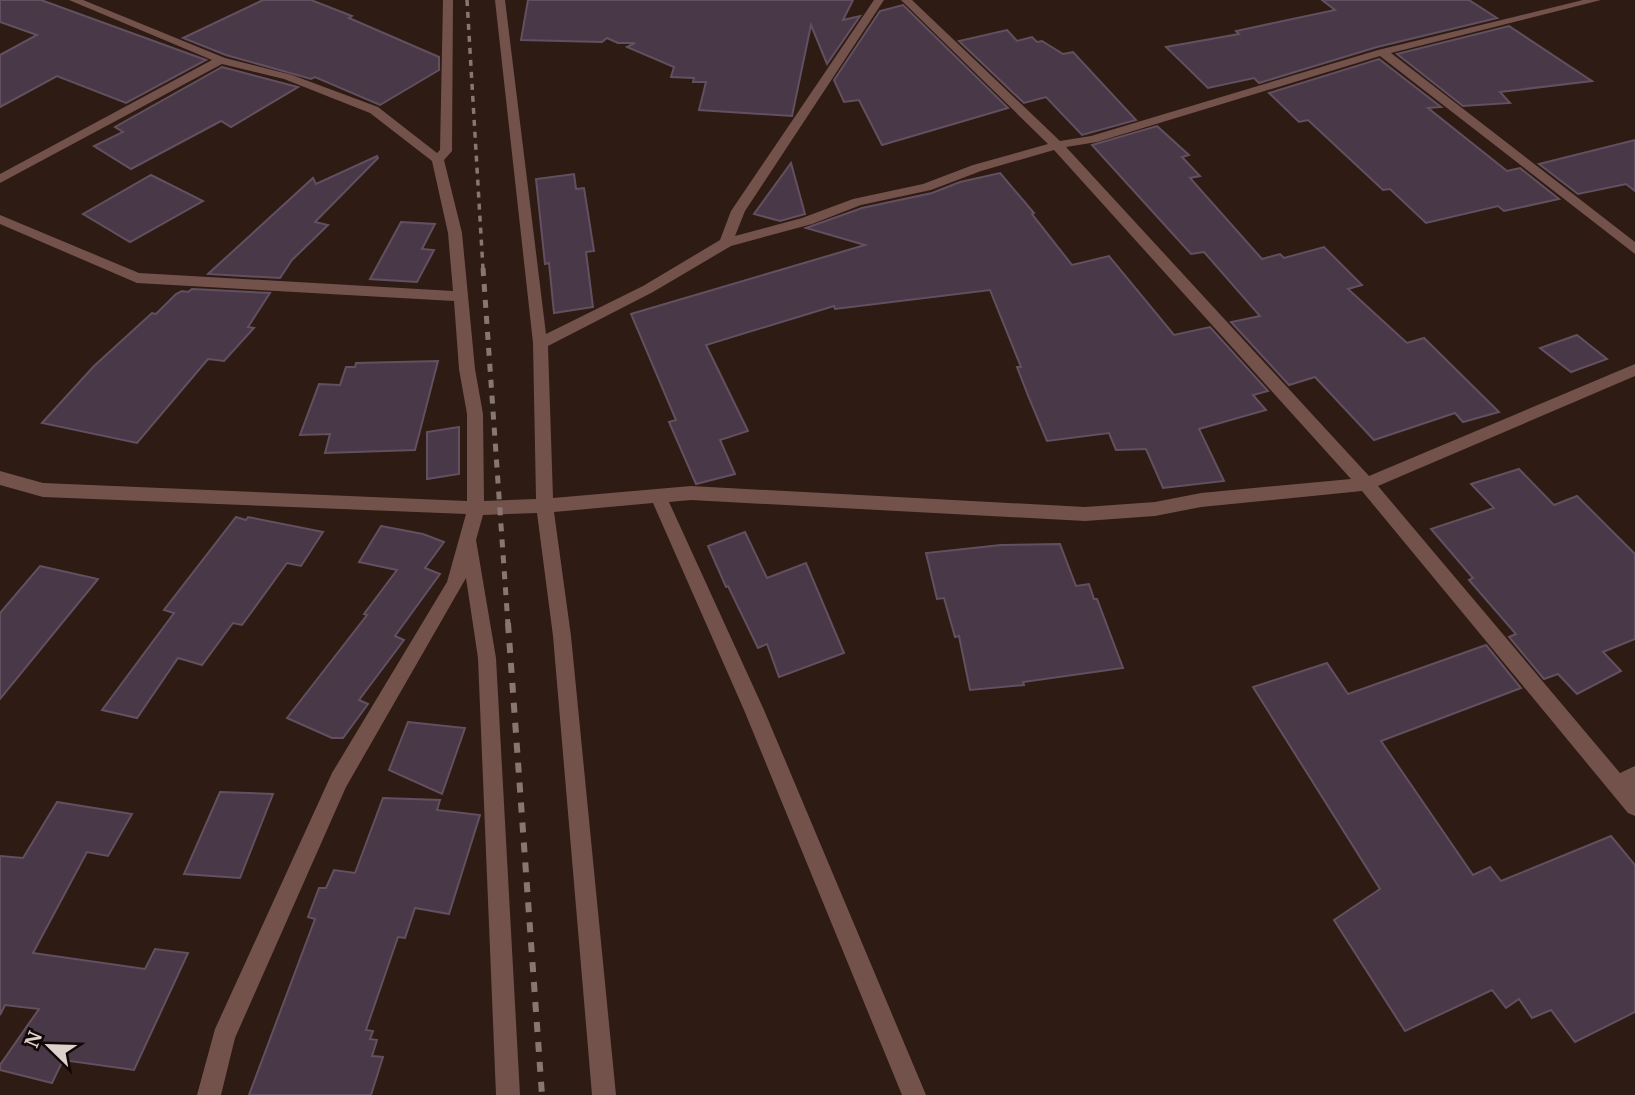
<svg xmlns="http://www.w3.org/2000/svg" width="1635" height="1095" font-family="Merriweather,serif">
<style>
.building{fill:#493847;stroke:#625060;stroke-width:2}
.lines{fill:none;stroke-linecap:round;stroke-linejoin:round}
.minor{fill:#73524b;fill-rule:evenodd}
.rail-far2{stroke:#877770;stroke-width:3.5;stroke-dasharray:6 6;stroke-linecap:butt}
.rail-far1{stroke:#877770;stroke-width:5;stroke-dasharray:8 8;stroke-linecap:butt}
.rail{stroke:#877770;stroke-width:6;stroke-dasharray:10 10;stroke-linecap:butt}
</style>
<rect width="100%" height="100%" fill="#2e1b13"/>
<!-- building -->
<g class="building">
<path d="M0 0H41L206 60 126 103 57 76 0 107V55L37 35 0 22Z"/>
<path d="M263 0H311L352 16 349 18 439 57V70L380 105 315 77 311 79 226 55 183 38Z"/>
<path d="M528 0H853L843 20 860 16 827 64 811 25 792 116 699 110 706 82H693L694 78 671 77 674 67 627 47 635 43H618L607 38 602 42 521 40Z"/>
<path d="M1322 0H1469L1497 18 1377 47 1259 83 1254 78 1208 88 1166 47 1239 34 1236 31 1335 10Z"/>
<path d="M903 5 1008 108 882 145 859 100 844 102 834 80 880 11Z"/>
<path d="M1509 26 1592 81 1500 92 1510 103 1463 106 1397 54Z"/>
<path d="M1007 30 1017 41 1032 37 1037 42 1042 41 1063 54 1073 52 1136 120 1082 135 1046 97 1024 103 959 41Z"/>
<path d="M1379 59 1441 107 1428 108 1507 171 1520 168 1559 199 1504 211 1498 206 1426 223 1390 189 1383 190 1308 120 1299 122 1269 93Z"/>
<path d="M222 67 298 87 231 127 221 121 131 169 94 146 123 132 115 127Z"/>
<path d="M1157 126 1189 155 1182 157 1200 176 1190 178 1262 259 1280 254 1284 258 1324 247 1362 285 1348 289 1407 343 1424 338 1499 412 1463 422 1455 413 1374 440 1315 377 1289 385 1231 322 1260 316 1204 252 1191 254 1092 145Z"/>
<path d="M1635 140V191L1626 184 1578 194 1539 164Z"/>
<path d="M377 156 378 158 315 222 328 225 292 260 280 278 208 274 313 178 316 184Z"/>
<path d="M791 163 805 214 780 221 754 214Z"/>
<path d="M1000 173 1034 213 1032 214 1072 265 1109 256 1174 335 1210 327 1268 391 1253 395 1266 410 1199 429 1224 481 1163 488 1146 449 1116 450 1109 433 1047 441 1029 398 1017 367H1021L990 290 835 309 834 306 706 345 748 431 720 440 735 474 696 484 669 422 676 420 631 314 865 245 806 228 862 208 932 193 960 182Z"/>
<path d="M574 174 576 189 584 188 594 251 586 252 593 307 554 313 549 263 545 264 536 179Z"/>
<path d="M151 175 203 201 130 242 83 214Z"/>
<path d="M401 222 435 224 422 249 434 250 417 282 370 279Z"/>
<path d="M192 289 270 293 248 327 254 328 224 361 208 359 137 443 42 423 94 366 152 313 156 314 176 294 182 291 188 292Z"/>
<path d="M1577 335 1607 359 1571 372 1540 348Z"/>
<path d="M438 361 415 450 325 453 330 434 300 435 319 384 340 385 346 367H355L356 363Z"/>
<path d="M459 427V474L427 479V432Z"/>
<path d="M1519 469 1554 505 1577 496 1635 554V639L1603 652 1621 671 1577 694 1558 674 1544 679 1509 637 1516 634 1469 580 1473 578 1431 529 1494 508 1471 484Z"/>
<path d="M236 517 246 520 248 517 323 532 301 566 287 563 242 625 233 623 202 665 178 658 137 718 102 710 174 613 164 610Z"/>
<path d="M381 526 423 534 444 542 425 568 440 574 395 636 404 640 359 700 368 704 343 738H332L287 718 367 615 364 614 397 570 359 562Z"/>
<path d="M745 532 767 578 806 563 844 653 779 677 767 644 758 648 728 586 726 587 708 546Z"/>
<path d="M1060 544 1076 586 1089 584 1094 599H1097L1123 668 1023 682 1024 685 970 690 959 636 955 637 944 598 937 599 926 553 1001 545Z"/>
<path d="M40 566 98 579 0 699V613Z"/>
<path d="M1486 645 1521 688 1381 741 1473 875 1490 867 1501 881 1611 836 1635 865V1012L1575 1042 1551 1010 1532 1018 1519 999 1506 1008 1492 990 1405 1031 1334 920 1380 889 1253 687 1327 663 1348 694Z"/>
<path d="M408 722 465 728 442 794 389 770Z"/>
<path d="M220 792 273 794 240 878 184 874Z"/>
<path d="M383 798 440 800 437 810 480 815 449 914 415 908 405 938 398 937 366 1030 373 1031 370 1039 377 1040 372 1056 383 1057 371 1095H249L315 919 308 917 319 888H326L334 870 355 873Z"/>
<path d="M57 802 132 814 108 856 87 852 33 953 145 969 155 949 188 953 134 1070 63 1060 52 1083 0 1070V1065L39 1009 5 1005 0 1015V856L23 858Z"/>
</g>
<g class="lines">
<!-- minor -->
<path class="minor" d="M69 0H83L225 58 292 75 378 107 437 153 440 150 443 0H453L452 151 444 160 462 233 475 369 483 414 484 501 536 499 533 343 495 0H505L546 334 643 286 720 240 731 211 874 0H884L745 211 735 236 802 218 853 199 923 184 973 165 1048 144 901 0H912L1060 141 1091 136 1378 50 1583 0H1601L1391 53 1635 242V254L1380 56 1097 142 1066 147 1369 476 1635 364V376L1378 486 1620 773 1635 766V816L1628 813 1362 491 1201 507 1155 516 1085 521 691 500 669 502 764 710 926 1095H902L744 710 653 503 554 512 571 636 616 1095H592L553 636 537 513 483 515 476 540 496 658 520 1095H496L478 658 466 578 346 787 235 1038 221 1095H197L215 1029 332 773 447 582 466 514 43 497 0 485V471L43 483 467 501V414L459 369 454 301 137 283 0 224V215L139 273 453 291 448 233 432 161 370 113 284 79 222 64 0 183V174L212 60ZM1054 150 1351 479 1201 493 1155 502 1085 507 691 486 553 498 548 346 653 292 731 246 812 224 861 205 931 190 981 171Z"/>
<!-- rail-far2 -->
<path class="rail-far2" d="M467 0 483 269"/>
<!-- rail-far1 -->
<path class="rail-far1" d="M483 268 508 625"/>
<!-- rail -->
<path class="rail" d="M508 623 542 1095"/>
</g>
<!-- north arrow -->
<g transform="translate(49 1046) rotate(293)" stroke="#100805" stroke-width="5" paint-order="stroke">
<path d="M0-5L12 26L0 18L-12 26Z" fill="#dfd1cb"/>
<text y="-10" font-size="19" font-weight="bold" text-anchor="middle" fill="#dfd1cb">N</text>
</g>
</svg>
